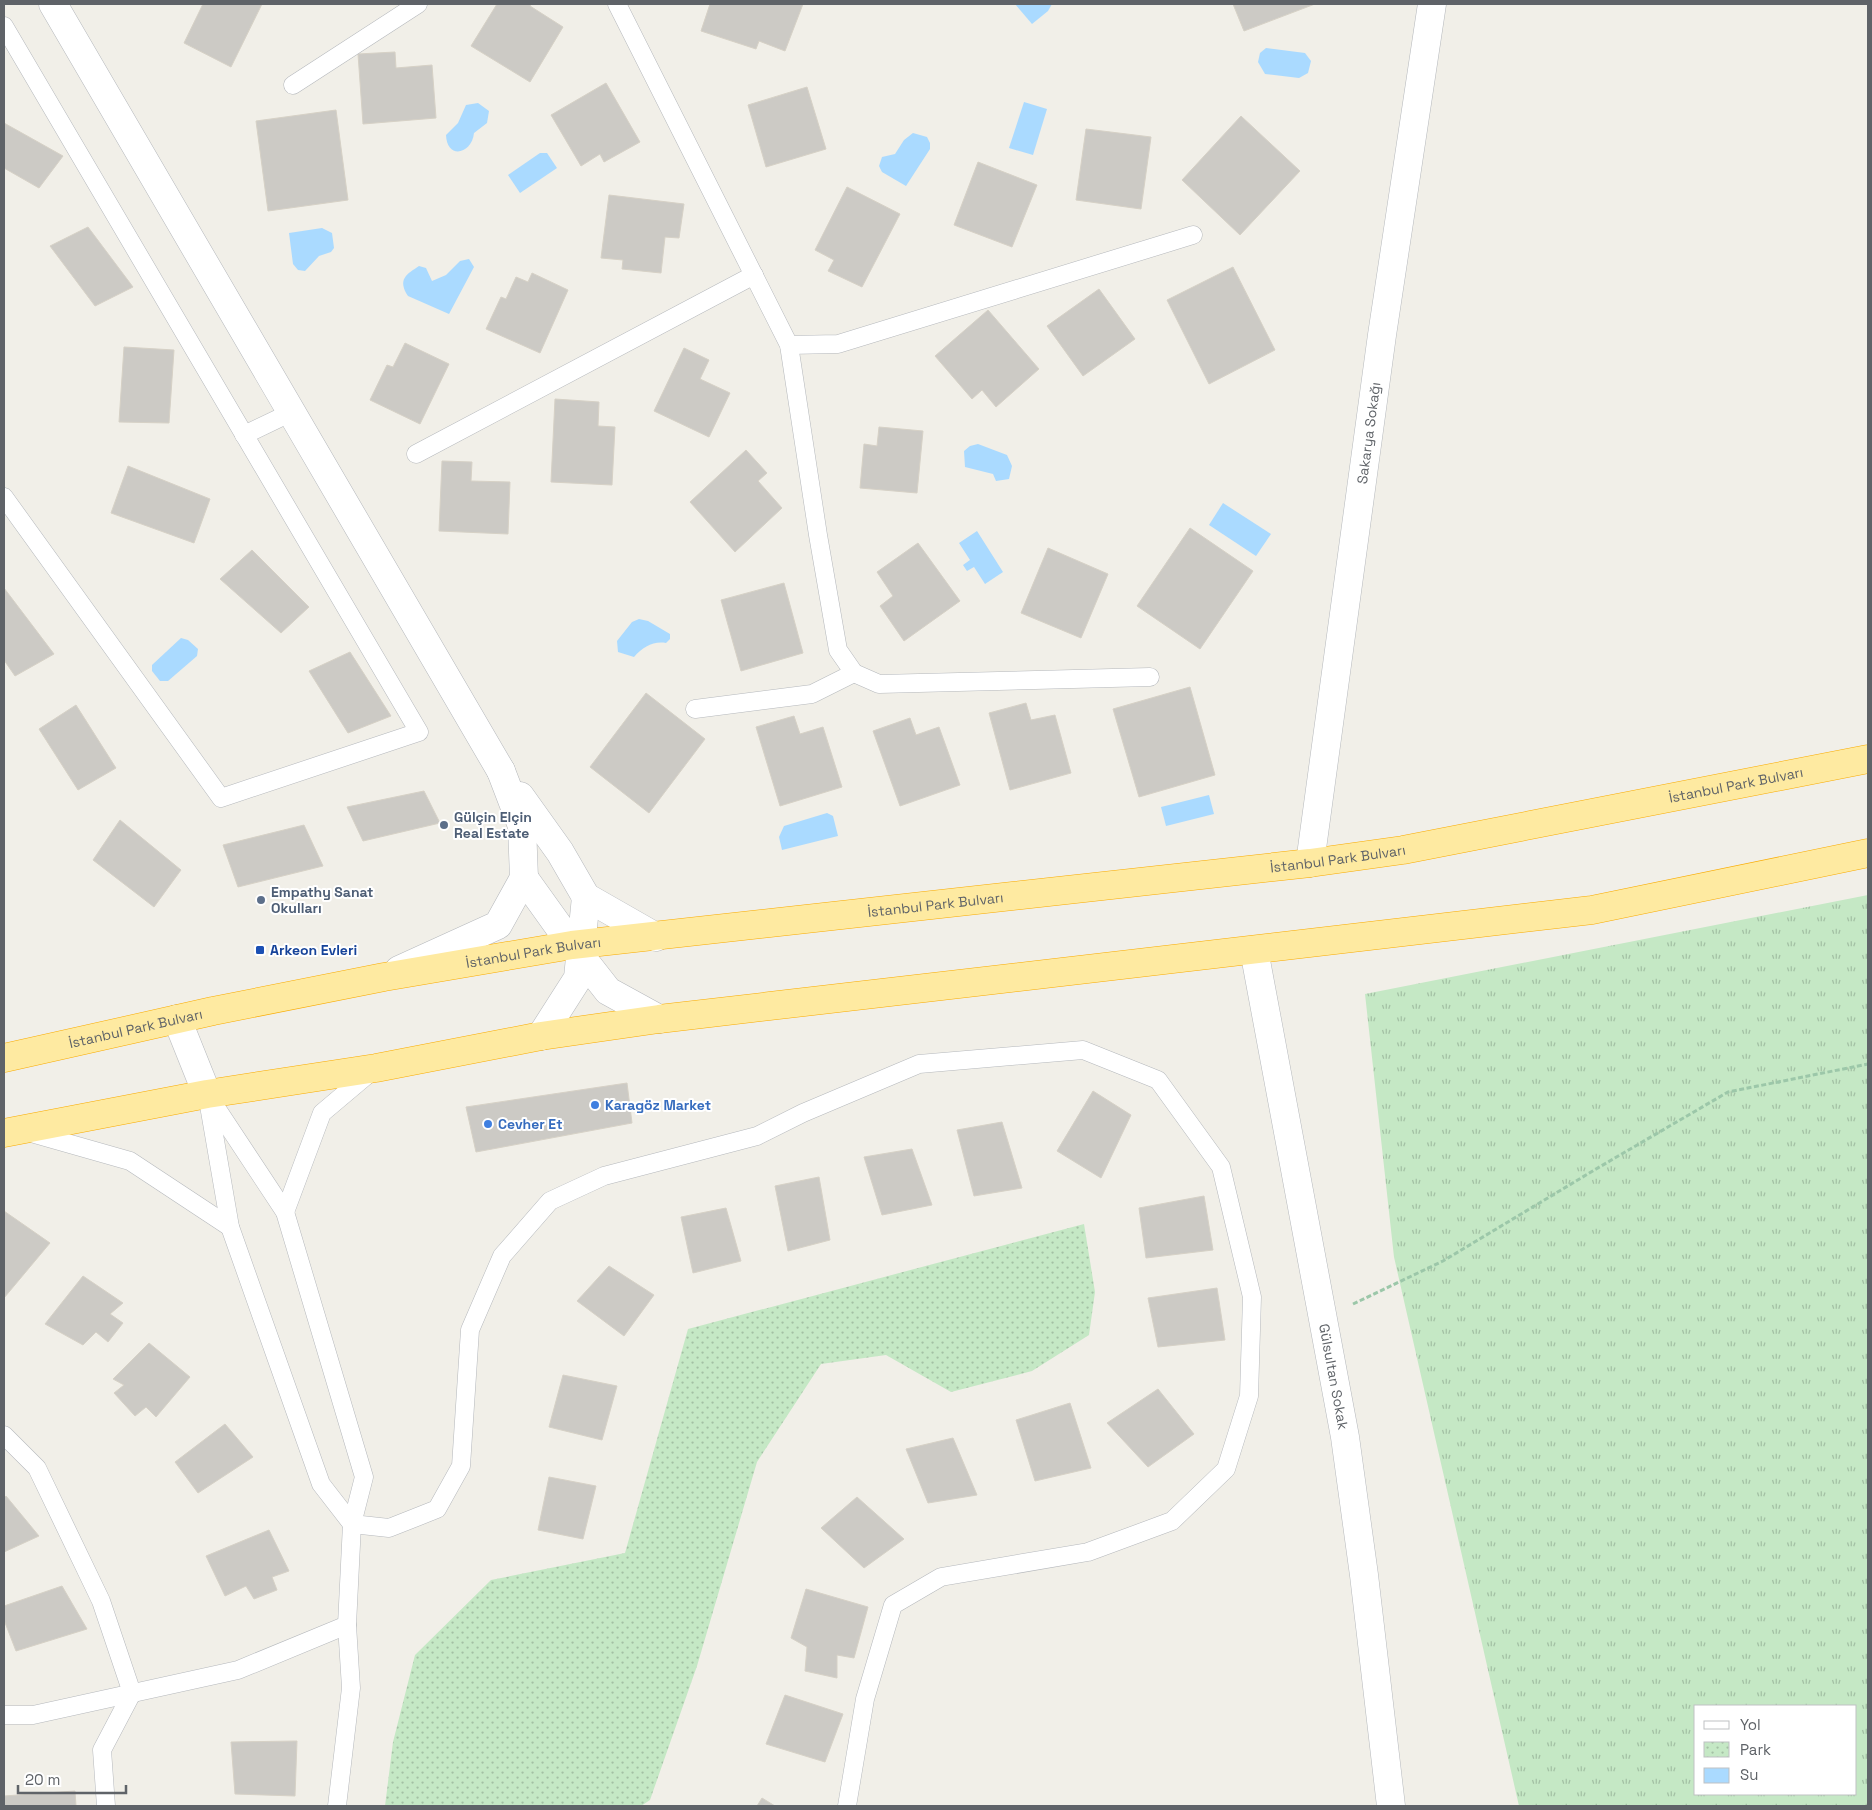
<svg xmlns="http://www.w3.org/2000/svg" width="1872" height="1810" font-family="'Space Grotesk',sans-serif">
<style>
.grass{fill:url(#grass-tufts);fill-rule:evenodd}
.park{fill:url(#park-dots)}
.water{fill:#aadaff}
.building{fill:#cccac5;stroke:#d6d1c6}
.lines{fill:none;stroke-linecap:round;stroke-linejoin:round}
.service-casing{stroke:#b5b8bc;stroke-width:19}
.minor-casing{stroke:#b5b8bc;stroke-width:29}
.tertiary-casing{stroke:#b5b8bc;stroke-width:29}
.trunk-casing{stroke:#f9ab00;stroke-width:29}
.path{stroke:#9cc7a9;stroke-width:3;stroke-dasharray:5 2.5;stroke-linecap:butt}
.service{stroke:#fff;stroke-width:18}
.minor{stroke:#fff;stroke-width:28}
.tertiary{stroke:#fff;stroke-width:28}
.trunk{stroke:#feeaa1;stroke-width:28}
.service-dot{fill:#5c6f8a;stroke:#fff;stroke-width:2}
.transit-dot{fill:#1a4fb4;stroke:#fff;stroke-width:2}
.shop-dot{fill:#3f7fe0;stroke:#fff;stroke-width:2}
.labels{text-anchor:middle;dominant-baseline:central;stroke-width:4;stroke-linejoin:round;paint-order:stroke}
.street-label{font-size:14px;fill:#5f6368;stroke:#fff}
.service-label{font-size:14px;font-weight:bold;fill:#4e5e75;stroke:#fff;text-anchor:start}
.transit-label{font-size:14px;font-weight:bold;fill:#164399;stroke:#fff;text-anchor:start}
.shop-label{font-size:14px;font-weight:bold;fill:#366cbe;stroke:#fff;text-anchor:start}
</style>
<defs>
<pattern id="grass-tufts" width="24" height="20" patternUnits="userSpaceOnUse" patternTransform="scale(1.25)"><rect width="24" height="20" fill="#c5e8c5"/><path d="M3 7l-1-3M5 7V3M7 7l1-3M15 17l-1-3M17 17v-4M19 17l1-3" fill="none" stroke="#a3c0a4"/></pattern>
<pattern id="park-dots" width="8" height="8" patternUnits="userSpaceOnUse" patternTransform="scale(1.25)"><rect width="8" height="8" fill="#c5e8c5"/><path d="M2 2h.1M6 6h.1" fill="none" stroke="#a3c0a4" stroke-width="1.8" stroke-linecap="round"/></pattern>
</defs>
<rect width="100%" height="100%" fill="#f1efe8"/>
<!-- grass -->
<path class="grass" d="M1868 895V1806H1519L1394 1257 1365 994ZM1696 1706H1856V1794H1696Z"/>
<!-- park -->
<path class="park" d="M1084 1224 1095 1292 1089 1335 1032 1371 951 1392 886 1355 821 1364 757 1462 697 1666 650 1800 641 1806H385L393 1742 415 1655 491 1580 625 1553 688 1329Z"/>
<!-- water -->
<g class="water">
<path d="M1015 4H1052L1048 11 1032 24Z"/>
<path d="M1266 48 1305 53 1311 61 1308 73 1299 78 1265 74 1258 62 1260 53Z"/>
<path d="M1024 102 1047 109 1033 155 1009 148Z"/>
<path d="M478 103 489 111 487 123 474 133C472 154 447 160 446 135L458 123 466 105Z"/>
<path d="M913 133 927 137 930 143V149L906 186 882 172 879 166 882 157 895 154 904 140Z"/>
<path d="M540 153H547L557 168 520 193 508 175Z"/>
<path d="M322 228 332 233 334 248 331 252 319 256 305 271 298 270 293 264 289 233Z"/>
<path d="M469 259 474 267 449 314 408 296C397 279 407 274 419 266L426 268 432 281 446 275 460 261Z"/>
<path d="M978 444 1007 455 1012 466 1009 479 996 481 993 474 965 467 964 451 970 446Z"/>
<path d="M1223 503 1271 534 1256 556 1209 525Z"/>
<path d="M977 531 1003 572 985 584 974 567 967 571 963 565 970 560 959 543Z"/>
<path d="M639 619 648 621 670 634V639L666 643C653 641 643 647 634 657L618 652 617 641 632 622Z"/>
<path d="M181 638 188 640 198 649 197 656 168 681H160L152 671V665Z"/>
<path d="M1209 795 1214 814 1166 826 1161 807Z"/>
<path d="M827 813 833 816 838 836 782 850 779 837 784 826Z"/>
</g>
<!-- building -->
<g class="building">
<path d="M203 4H262L231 67 184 43Z"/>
<path d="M497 4H531L530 6 563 27 530 82 471 46Z"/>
<path d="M710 4H803L785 51 759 41 756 49 701 31Z"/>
<path d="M1233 4H1315L1244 31Z"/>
<path d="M395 52 396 68 432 65 436 118 363 124 358 54Z"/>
<path d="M606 83 640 142 604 162 600 154 581 166 551 115Z"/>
<path d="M807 87 826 149 766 167 748 105Z"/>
<path d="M336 110 348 200 268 211 256 121Z"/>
<path d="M1241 116 1300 171 1240 235 1182 180Z"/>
<path d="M4 123 63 156 39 188 4 168Z"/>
<path d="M1086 129 1151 137 1141 209 1076 200Z"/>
<path d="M978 162 1037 185 1012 247 954 225Z"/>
<path d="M847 187 900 214 862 287 828 271 834 260 815 250Z"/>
<path d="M609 195 684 204 679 238 665 237 661 273 622 269 623 260 601 258Z"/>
<path d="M88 227 133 287 95 306 50 246Z"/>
<path d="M1233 267 1275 350 1209 384 1167 300Z"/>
<path d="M532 273 568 290 540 353 486 329 501 297 506 299 516 277 528 282Z"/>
<path d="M1099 289 1135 339 1083 376 1047 326Z"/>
<path d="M988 310 1039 369 996 407 982 390 972 399 935 356Z"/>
<path d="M405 343 449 364 420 424 370 400 387 365 393 367Z"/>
<path d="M124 347 174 350 169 423 119 422Z"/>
<path d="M684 348 709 360 700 379 730 393 709 437 654 411Z"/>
<path d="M555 399 599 402 598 426 615 427 612 485 551 482Z"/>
<path d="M879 427 923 431 917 493 860 488 864 444 877 446Z"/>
<path d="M746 450 767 473 758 481 782 508 735 552 690 502Z"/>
<path d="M442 461 472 462 471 481 510 482 508 534 439 531Z"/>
<path d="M128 466 210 499 194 543 111 513Z"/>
<path d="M1190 528 1253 571 1200 649 1137 606Z"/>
<path d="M918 543 960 601 904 641 880 606 893 596 877 572Z"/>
<path d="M1048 548 1108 574 1081 638 1021 613Z"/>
<path d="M252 550 309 607 281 633 220 579Z"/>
<path d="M784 583 803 653 741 671 721 600Z"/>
<path d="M4 588 54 654 15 676 4 660Z"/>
<path d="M350 652 391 716 348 733 309 671Z"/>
<path d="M1190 687 1215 775 1139 797 1113 709Z"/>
<path d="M646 693 705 739 649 813 590 767Z"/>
<path d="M1026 703 1031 720 1055 715 1071 773 1010 790 989 713Z"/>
<path d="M76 705 116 768 78 790 39 729Z"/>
<path d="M794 716 800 734 823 727 842 787 780 806 756 727Z"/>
<path d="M910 718 916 735 939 727 960 785 900 806 873 731Z"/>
<path d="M424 791 440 823 363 841 347 807Z"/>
<path d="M120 820 181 870 154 907 93 860Z"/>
<path d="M304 825 323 866 238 887 223 845Z"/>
<path d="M627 1083 632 1123 476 1152 466 1107Z"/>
<path d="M1093 1091 1131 1115 1101 1178 1057 1151Z"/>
<path d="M1002 1122 1022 1188 974 1196 957 1130Z"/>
<path d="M912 1149 932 1205 882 1215 864 1157Z"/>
<path d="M819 1177 830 1240 788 1251 775 1186Z"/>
<path d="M1204 1196 1213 1250 1146 1258 1139 1208Z"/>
<path d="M726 1208 741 1261 693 1273 681 1217Z"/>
<path d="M4 1211 50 1243 4 1298Z"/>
<path d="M609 1266 654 1295 624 1336 577 1301Z"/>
<path d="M83 1276 123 1303 110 1314 123 1323 108 1342 96 1332 83 1345 45 1324Z"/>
<path d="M1217 1288 1225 1340 1158 1347 1148 1298Z"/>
<path d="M149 1343 190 1377 156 1417 146 1407 135 1416 114 1393 124 1385 113 1379Z"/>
<path d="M563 1375 617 1386 602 1440 549 1427Z"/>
<path d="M1158 1389 1194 1434 1148 1467 1107 1423Z"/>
<path d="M1070 1403 1091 1468 1035 1481 1016 1420Z"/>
<path d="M225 1424 253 1457 198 1493 175 1462Z"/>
<path d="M953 1438 977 1495 928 1503 906 1449Z"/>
<path d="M549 1477 596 1486 583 1539 538 1530Z"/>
<path d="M6 1496 39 1536 4 1552V1498Z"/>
<path d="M857 1497 904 1539 864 1568 821 1528Z"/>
<path d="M269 1530 289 1571 272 1577 277 1590 254 1599 246 1586 225 1596 206 1556Z"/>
<path d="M62 1586 87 1629 16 1651 4 1620V1606Z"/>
<path d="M806 1589 868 1607 854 1658 837 1655V1678L805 1671 807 1647 791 1638Z"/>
<path d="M785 1695 843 1714 825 1762 766 1744Z"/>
<path d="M297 1741 295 1796 235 1794 231 1742Z"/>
<path d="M75 1791 76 1806H4V1796Z"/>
<path d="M762 1798 775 1806H757Z"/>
</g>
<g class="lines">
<!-- service casing -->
<g class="service-casing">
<g id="service">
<path d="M617 4 789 345 818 535 838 650 854 673 879 684 1150 677"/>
<path d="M4 26 419 732 221 798 4 497"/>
<path d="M293 85 418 4"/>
<path d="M789 345 838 344 1193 235"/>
<path d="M244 435 292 412"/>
<path d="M416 454 754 275"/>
<path d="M695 709 812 694 854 673"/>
<path d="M207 1094 230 1227 321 1484 352 1524 389 1528 437 1509 461 1466 470 1330 502 1256 550 1201 604 1176 757 1136 803 1113 919 1064 1083 1050 1158 1080 1221 1167 1252 1297 1249 1396 1226 1469 1172 1521 1088 1552 941 1577 893 1605 865 1699 847 1806"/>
<path d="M211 1100 285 1212 364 1477 352 1524 347 1625 351 1688 337 1806"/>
<path d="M28 1132 130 1161 230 1227"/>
<path d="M285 1212 322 1113 373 1070"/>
<path d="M4 1435 37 1468 101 1601 132 1693 102 1750 106 1806"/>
<path d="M4 1715H33L238 1670 347 1625"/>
</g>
</g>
<!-- minor casing -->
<g class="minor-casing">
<g id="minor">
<path d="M53 4 501 771"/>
<path id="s1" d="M1310 863 1382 335 1432 4"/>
<path id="s2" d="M1254 950 1345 1437 1364 1575 1391 1806"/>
<path d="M541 1036 578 978 586 897"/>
</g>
</g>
<!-- tertiary casing -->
<g class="tertiary-casing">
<g id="tertiary">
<path d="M520 796 560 852 586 897 656 937"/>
<path d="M524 878 572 945 608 991 659 1019"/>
<path d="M399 970 498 925 524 878 522 826 501 771"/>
<path d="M177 1019 207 1094"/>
</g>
</g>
<!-- trunk casing -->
<g class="trunk-casing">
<g id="trunk">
<path id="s3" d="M4 1058 213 1011 384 977 572 945 1310 863 1403 850 1868 759"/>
<path d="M4 1133 207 1094 376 1068 541 1036 659 1019 1592 910 1868 853"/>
</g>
</g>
<!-- path -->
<path class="path" d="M1353 1304 1443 1261 1596 1169 1728 1092 1868 1064"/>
<!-- service -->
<use href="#service" class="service"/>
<!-- minor -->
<use href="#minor" class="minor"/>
<!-- tertiary -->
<use href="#tertiary" class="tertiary"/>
<!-- trunk -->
<use href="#trunk" class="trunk"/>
</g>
<!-- markers -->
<g class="service-dot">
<circle cx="444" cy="825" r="5"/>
<circle cx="261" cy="900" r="5"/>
</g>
<rect class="transit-dot" x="255" y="945" width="10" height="10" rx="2.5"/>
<g class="shop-dot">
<circle cx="595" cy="1105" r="5"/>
<circle cx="488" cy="1124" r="5"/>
</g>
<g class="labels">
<!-- street labels -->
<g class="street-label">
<text stroke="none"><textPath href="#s1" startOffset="434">Sakarya Sokağı</textPath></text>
<text stroke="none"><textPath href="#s3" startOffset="1755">İstanbul Park Bulvarı</textPath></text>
<text stroke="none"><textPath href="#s3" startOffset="1350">İstanbul Park Bulvarı</textPath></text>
<text stroke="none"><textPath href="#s3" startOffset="945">İstanbul Park Bulvarı</textPath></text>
<text stroke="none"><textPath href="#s3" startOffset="540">İstanbul Park Bulvarı</textPath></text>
<text stroke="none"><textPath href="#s3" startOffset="135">İstanbul Park Bulvarı</textPath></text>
<text stroke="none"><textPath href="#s2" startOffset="434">Gülsultan Sokak</textPath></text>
</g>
<!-- service labels -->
<g class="service-label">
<text x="454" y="817">Gülçin Elçin<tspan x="454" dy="16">Real Estate</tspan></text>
<text x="271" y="892">Empathy Sanat<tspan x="271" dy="16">Okulları</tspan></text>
</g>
<!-- transit labels -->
<g class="transit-label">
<text x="270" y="950">Arkeon Evleri</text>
</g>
<!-- shop labels -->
<g class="shop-label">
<text x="605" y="1105">Karagöz Market</text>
<text x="498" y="1124">Cevher Et</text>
</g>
</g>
<!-- border -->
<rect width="1872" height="1810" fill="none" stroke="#5f6368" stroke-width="10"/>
<!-- legend -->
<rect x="1694" y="1705" width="162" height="90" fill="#ffffff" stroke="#bfc1c3"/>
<rect x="1704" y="1721" width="25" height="8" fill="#ffffff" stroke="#bfc1c3"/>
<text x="1740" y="1730" font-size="15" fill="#5f6368">Yol</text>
<rect x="1704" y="1742" width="25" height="15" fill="url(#park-dots)" stroke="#bfc1c3"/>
<text x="1740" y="1755" font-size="15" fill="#5f6368">Park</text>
<rect x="1704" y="1768" width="25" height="15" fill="#aadaff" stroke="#bfc1c3"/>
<text x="1740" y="1780" font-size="15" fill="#5f6368">Su</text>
<!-- scale -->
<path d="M18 1785v8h108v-8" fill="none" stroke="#5f6368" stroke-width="2.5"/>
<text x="25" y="1785" font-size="15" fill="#5f6368" stroke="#ffffff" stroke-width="4" paint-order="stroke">20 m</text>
</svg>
